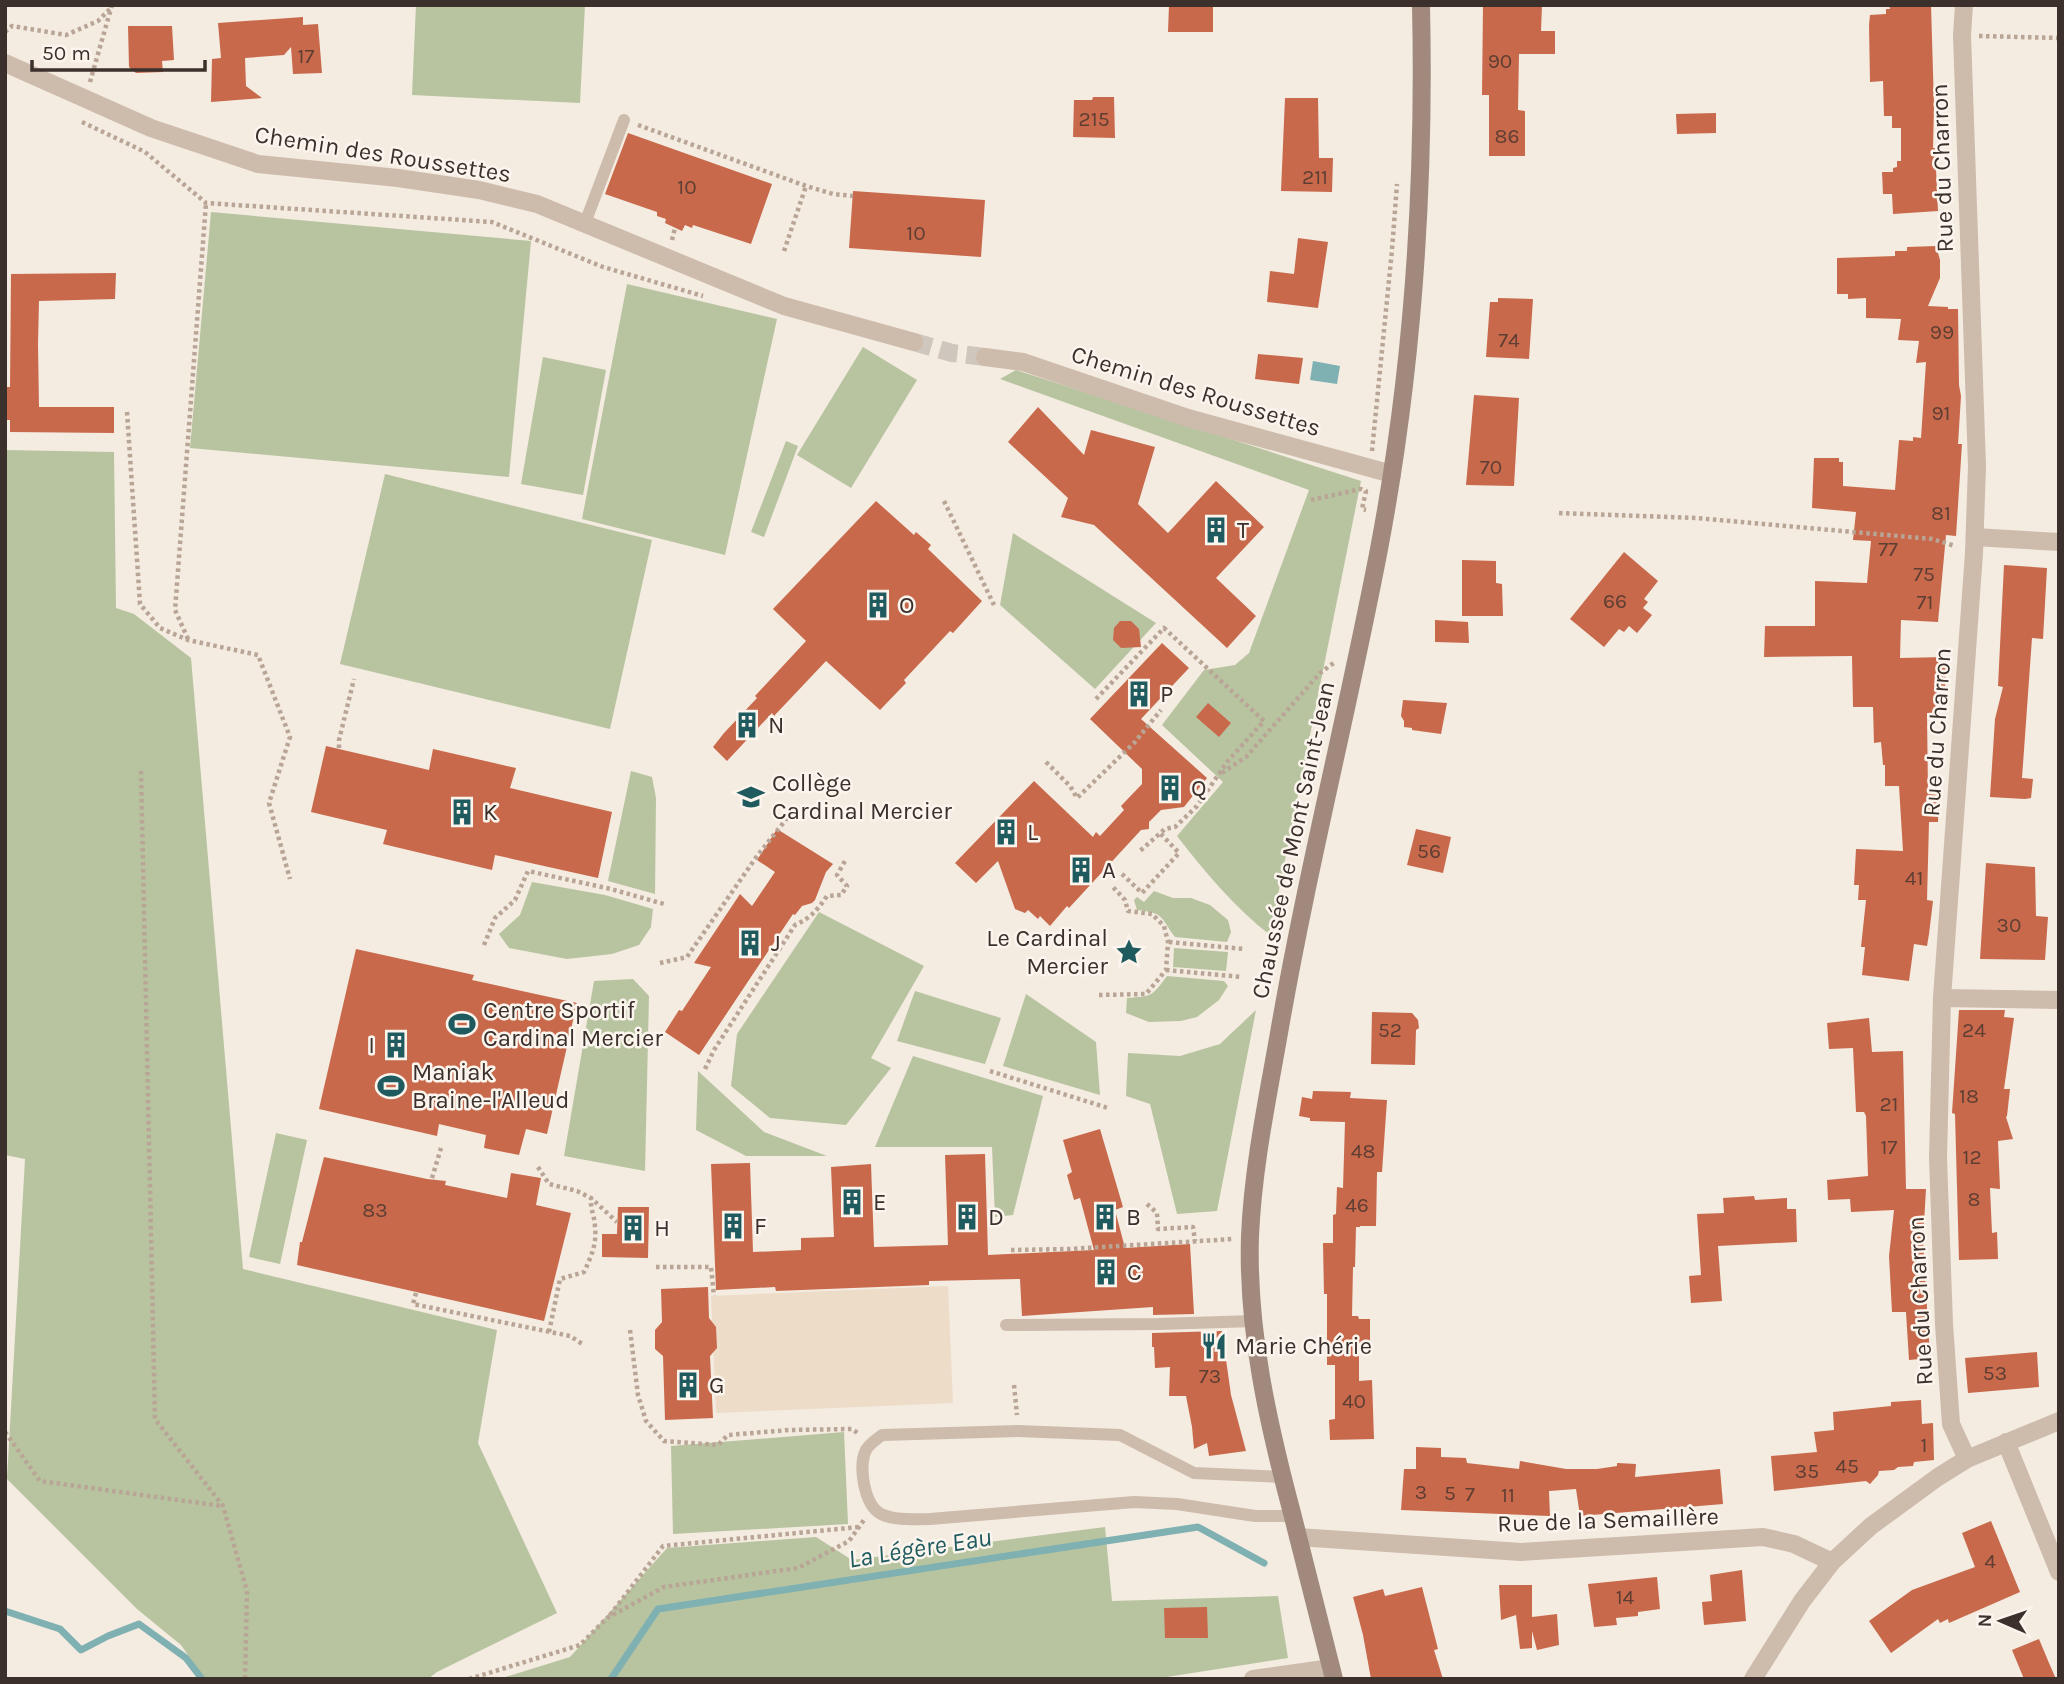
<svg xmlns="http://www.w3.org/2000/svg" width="2064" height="1684" font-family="Karla,sans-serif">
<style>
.green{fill:#b8c4a0}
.plaza{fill:#ecdcc8}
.water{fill:#7fb0b2}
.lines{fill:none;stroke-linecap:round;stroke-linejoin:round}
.stream{stroke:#7fb0b2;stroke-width:7}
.building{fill:#c8694b}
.minor-tunnel{stroke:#cfc6bd;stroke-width:18;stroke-dasharray:18 9;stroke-linecap:butt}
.path{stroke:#b9a596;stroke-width:4.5;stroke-dasharray:3.5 3.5;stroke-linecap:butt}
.service{stroke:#cdbbac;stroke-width:12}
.pedestrian{stroke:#cdbbac;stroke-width:18}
.minor{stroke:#cdbbac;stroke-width:18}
.tertiary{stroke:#cdbbac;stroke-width:18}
.secondary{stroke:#a18a7d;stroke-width:18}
.labels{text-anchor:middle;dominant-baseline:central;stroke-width:5;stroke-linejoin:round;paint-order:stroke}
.number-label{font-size:21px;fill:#5e3e33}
.street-label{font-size:24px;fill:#3b302b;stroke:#fbf5ee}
.poi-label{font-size:24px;fill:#3b302b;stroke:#fbf5ee;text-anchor:start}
.water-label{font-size:26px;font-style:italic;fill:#1f5a5e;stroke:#fbf5ee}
</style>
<rect width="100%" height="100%" fill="#f4ebe1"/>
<!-- green -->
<g class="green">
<path d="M416 5H585L580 103 412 95Z"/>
<path d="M211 212 531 241 509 477 190 448Z"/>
<path d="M627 284 777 319 725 555 582 519Z"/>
<path d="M863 347 917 380 851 488 797 455Z"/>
<path d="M543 357 606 370 583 495 521 484Z"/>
<path d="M1016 370 1361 481 1270 935C1234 907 1205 872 1177 836L1223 782 1162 725 1204 670 1235 665 1249 653 1309 490 1000 379Z"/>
<path d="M786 441 798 446 764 537 751 532Z"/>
<path d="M5 450 114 452 116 608 134 614 191 658 243 1269 497 1330 478 1443 557 1613 437 1672 428 1679H205L181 1645 137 1609 7 1479 25 1159 5 1155Z"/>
<path d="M385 474 652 540 610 729 340 664Z"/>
<path d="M1013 533 1156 623 1095 689 1000 605Z"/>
<path d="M631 771 652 777 656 798 655 894 608 881Z"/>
<path d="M532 882 605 895 653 909 651 927 639 945 612 954 567 959 509 948 499 934 520 915Z"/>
<path d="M1154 891 1173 898H1191L1210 905 1228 920 1231 932 1227 942 1175 937C1160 917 1165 913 1137 910L1134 900 1137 897 1144 902Z"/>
<path d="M819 912 924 966 871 1058 891 1068 846 1125 770 1118 731 1086 737 1034Z"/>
<path d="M1174 948 1228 952 1226 971 1173 967Z"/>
<path d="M1167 976 1224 981 1228 986 1219 1000 1197 1017 1181 1021 1149 1022 1126 1013 1127 998C1153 996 1151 997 1167 976Z"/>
<path d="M633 979 649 996 645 1171 564 1156 594 981Z"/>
<path d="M915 991 1001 1018 985 1064 897 1041Z"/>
<path d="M1026 994 1096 1042 1100 1095 1003 1066Z"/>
<path d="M1256 1010 1217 1211 1177 1214 1150 1104 1126 1096 1128 1053 1180 1056 1220 1044Z"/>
<path d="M913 1056 1043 1096 1013 1215 995 1217 992 1147H875Z"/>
<path d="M698 1071 764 1132 827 1156H746L696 1130Z"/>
<path d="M276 1133 307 1140 280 1264 249 1257Z"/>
<path d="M844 1432 848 1524 673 1534 671 1446Z"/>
<path d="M1105 1527 1112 1601 1278 1596 1288 1658 1154 1679H499L570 1657 667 1548 816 1537 852 1560Z"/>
</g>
<!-- plaza -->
<path class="plaza" d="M948 1286 953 1403 716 1413 711 1296Z"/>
<!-- water -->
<path class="water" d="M1313 361 1340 366 1337 384 1310 380Z"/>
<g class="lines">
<!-- stream -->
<g class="stream">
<path d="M5 1611 60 1629 81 1650 108 1636 139 1624 186 1658 202 1679"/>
<path d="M611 1679 658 1609 1198 1527 1264 1563"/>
</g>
</g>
<!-- building -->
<g class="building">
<path d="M1169 5H1213V32H1168Z"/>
<path d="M1483 5H1542L1541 31H1555V54H1519L1518 110 1525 111V156H1489V95H1482Z"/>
<path d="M1889 5H1931L1934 106 1933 148H1935L1938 211 1893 214 1892 194H1883L1882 172H1893V168L1897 167V161H1901V128H1892V116H1884L1883 81 1870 82 1869 25 1870 15 1886 14V9H1890Z"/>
<path d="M303 17V25L318 24 322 73 293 74 291 47 284 55 245 58 246 86 262 98 211 102 212 59 221 58 218 23Z"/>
<path d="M128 26H172L174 60 162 61 163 72 136 73 129 67Z"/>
<path d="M1093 97H1114L1115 138 1073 137 1074 100H1092Z"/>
<path d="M1285 98H1318L1319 158H1333L1332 192 1281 191Z"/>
<path d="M1716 113V133L1677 134 1676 114Z"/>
<path d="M628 133 772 184 751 244 693 225 692 228 685 225 682 231 665 223 666 219 657 216V212L605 194Z"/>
<path d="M853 191 985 200 981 257 849 248Z"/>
<path d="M1298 238 1328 242 1318 308 1267 302 1270 271 1294 274Z"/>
<path d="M1936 246 1940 260V278L1928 306 1948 307V309H1958L1959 385 1961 396 1958 444H1962L1956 536 1946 535 1938 622 1901 620 1900 658 1946 657 1945 690H1937V713H1927L1928 794 1939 795 1938 822H1929L1927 900 1933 901 1929 934 1927 946 1914 944 1909 981 1862 975 1865 947H1861L1866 900H1858L1859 885H1854L1856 849 1903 851 1899 786H1885V765H1883L1881 742 1874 743 1873 707H1853L1852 656 1764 657 1765 626H1815V581L1867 583 1871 541 1853 540 1856 512 1812 508 1814 458H1839V462H1843V486L1895 490 1899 440 1913 441V437L1921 438 1926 362 1916 363 1919 341 1898 340 1901 319 1866 318V298L1848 299V294H1837V258L1895 256V251H1907V247Z"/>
<path d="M116 273 115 299 39 301 38 344 39 407H114V433L10 432V420H5V387H10L11 274Z"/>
<path d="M1498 298 1533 299 1529 359 1486 357 1490 302H1498Z"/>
<path d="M1258 354 1303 358 1299 384 1255 379Z"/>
<path d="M1474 395 1519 398 1514 486 1466 485Z"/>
<path d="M1038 407 1084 455 1091 430 1155 447 1138 504 1168 533 1216 481 1264 527 1216 578 1256 616 1227 648 1094 525 1061 517 1068 498 1008 442Z"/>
<path d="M876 501 914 535 916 532 931 545 928 549 982 601 953 633 950 631 904 680 906 683 880 710 826 661 774 716 772 713 727 761 713 747 724 733 757 698 755 696 806 641 773 609Z"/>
<path d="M1624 552 1658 581 1644 599 1648 602 1643 608 1652 615 1637 633 1629 626 1624 632 1619 629 1604 647 1570 619Z"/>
<path d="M1462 560 1496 561V583L1502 584 1503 616H1462Z"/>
<path d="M2004 565 2047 568 2043 639 2032 638 2022 778 2033 779 2031 798 2025 799 1990 797 1995 719 2003 687 1998 686Z"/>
<path d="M1435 620 1468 622 1469 643 1435 642Z"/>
<path d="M1120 621H1131L1139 629 1141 647 1121 648 1113 640 1114 628Z"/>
<path d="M1162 643 1189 668 1141 719 1207 778 1184 807 1161 810 1149 822V829L1141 830 1069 908 1067 906 1050 926 1040 916 1038 919 1028 910 1025 913 1015 909 998 861 976 883 955 863 1034 781 1093 837 1096 832 1100 836 1124 810 1121 806 1142 784V769L1090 719Z"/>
<path d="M1403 700 1447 703 1441 734 1412 730V728L1404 727V721L1401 716Z"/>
<path d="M1208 703 1231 723 1219 737 1196 717Z"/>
<path d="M326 746 429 770 433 749 516 768 510 788 612 812 598 878 495 855 492 870 383 844 387 830 311 812Z"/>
<path d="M777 829 833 864 826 872 815 900 812 903 802 906 795 915 793 914 699 1055 665 1032 679 1010 682 1011 711 967 694 963 740 894 752 906 775 872 757 860Z"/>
<path d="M1416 829 1451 837 1443 873 1407 865Z"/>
<path d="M1986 863 2035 867 2036 916 2048 917 2045 960 1980 959Z"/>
<path d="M356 949 474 975 472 980 577 1003 547 1134 526 1129 519 1155 484 1148 486 1135 439 1124 437 1136 319 1109Z"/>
<path d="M1959 1010H2005L2004 1017 2014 1018 2004 1089H2010L2007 1116 2006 1117 2013 1139 1998 1141 2000 1189 1990 1188 1992 1233 1997 1232 1998 1259 1959 1260 1955 1114 1952 1113Z"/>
<path d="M1372 1012 1412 1013 1418 1020 1419 1028 1416 1030 1415 1065 1371 1064Z"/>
<path d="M1869 1018 1872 1052 1903 1051 1906 1189H1926L1923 1240 1930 1358 1909 1360 1906 1312H1892L1889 1256 1894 1210 1851 1212 1850 1199 1828 1200 1827 1180 1868 1176 1866 1116 1864 1112H1856L1853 1048 1829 1049 1827 1023Z"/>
<path d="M1313 1091 1351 1092 1350 1098 1387 1100 1382 1172H1377L1376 1226H1360V1227H1356L1355 1267H1353L1352 1316H1358L1359 1319H1370V1342L1359 1343V1381L1372 1380 1374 1439 1330 1440 1329 1420 1335 1419V1365H1327V1294H1324L1323 1243H1333V1215L1336 1214 1337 1187 1343 1188 1345 1122 1310 1121V1118L1299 1116 1302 1097 1312 1099Z"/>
<path d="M1100 1129 1123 1207 1115 1210 1125 1248 1190 1244 1194 1314 1153 1315V1307L1022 1316 1020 1279 929 1281V1285L776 1291 775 1287 716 1290 711 1164 750 1163 753 1252 801 1250V1238L834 1237 831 1167 871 1164 874 1247 948 1245 945 1155 985 1154 988 1255 1094 1250 1080 1198 1074 1200 1067 1175 1072 1172 1063 1140Z"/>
<path d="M324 1157 427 1179 446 1181 445 1185 507 1198 511 1173 541 1178 536 1205 571 1213 544 1321 297 1265 300 1242H302Z"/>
<path d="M1754 1196 1755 1200 1787 1198V1209H1796L1797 1242 1718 1246 1722 1301 1691 1303 1689 1276 1701 1275 1697 1214 1724 1213 1723 1198Z"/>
<path d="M618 1207H649L648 1258 602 1257V1234H617Z"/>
<path d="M708 1287 709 1318 716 1327 717 1348 710 1356 713 1418 665 1420 663 1356 655 1349V1330L662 1322 661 1289Z"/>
<path d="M1222 1331 1231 1395 1246 1451 1209 1456 1207 1443 1194 1449 1192 1427 1186 1396H1169L1170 1367 1155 1368 1154 1347H1152V1333Z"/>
<path d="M2037 1352 2039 1387 1968 1393 1965 1358Z"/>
<path d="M1921 1400 1922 1424 1933 1423 1934 1460 1914 1462 1913 1466 1898 1467 1894 1470 1879 1471 1878 1475 1870 1484 1866 1481 1774 1491 1771 1456 1817 1452 1814 1432 1834 1430 1833 1412 1891 1406V1402Z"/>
<path d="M1416 1447 1441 1448V1457L1466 1458 1467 1463 1519 1469 1520 1461 1566 1469H1597L1617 1466V1463L1636 1464 1635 1477 1720 1469 1723 1504 1580 1516 1576 1489 1549 1491 1550 1516 1401 1510 1404 1469H1416Z"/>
<path d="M1991 1521 2020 1592 1949 1623 1948 1619 1940 1623 1938 1619 1891 1653 1869 1621 1912 1590 1975 1567 1962 1533Z"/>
<path d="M1742 1570 1746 1621 1704 1625 1702 1602 1712 1601 1710 1575Z"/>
<path d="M1657 1577 1660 1609 1638 1612V1616L1616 1618 1617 1625 1594 1627 1588 1584Z"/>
<path d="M1499 1585H1532V1617L1557 1614 1559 1645 1537 1650 1532 1631V1648L1520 1649 1516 1615 1501 1620Z"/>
<path d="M1422 1587 1438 1649 1434 1650 1443 1679H1371L1363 1635 1353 1597 1383 1589 1385 1596Z"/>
<path d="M1207 1607 1208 1638H1165L1164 1608Z"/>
<path d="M2039 1639 2049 1663 2056 1679H2024L2012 1650Z"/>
</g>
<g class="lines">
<!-- minor-tunnel -->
<path class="minor-tunnel" d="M914 342 952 353 985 357"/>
<!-- path -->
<g class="path">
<path d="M5 32 12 26 66 35 98 21 110 9"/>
<path d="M1979 36 2059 38"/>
<path d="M90 82 112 5"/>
<path d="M82 122 145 152 206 203 492 222 603 267 703 296"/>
<path d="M638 125 806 186 833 194 853 196"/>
<path d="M672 240 675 228"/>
<path d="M784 251 806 186"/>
<path d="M127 412 140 604 160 628 188 640 258 655 290 737 269 803 290 879"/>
<path d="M1372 451 1392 250 1397 184"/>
<path d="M1311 500 1361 489 1366 491 1362 509 1366 510"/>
<path d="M944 501 994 605"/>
<path d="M1559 513 1696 518 1932 539 1955 546"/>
<path d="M188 639 175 610 206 203"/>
<path d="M1096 699 1164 628 1264 721 1227 762 1197 806 1175 827 1165 829 1140 851"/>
<path d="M339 748V740L354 679"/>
<path d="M1046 762 1070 786 1077 798 1134 743 1161 710"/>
<path d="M141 771 155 1419 223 1506 247 1591 245 1679"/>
<path d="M1222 773 1246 757 1320 673 1335 662"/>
<path d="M1122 874 1142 893 1179 853 1160 833"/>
<path d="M1169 942 1244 949"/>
<path d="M484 945 495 918 515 900 528 871 611 889 664 904"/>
<path d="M660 963 687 957 757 856 788 817"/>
<path d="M1166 970 1242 977"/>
<path d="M1099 995 1146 994 1166 970 1168 942 1164 926 1152 914 1128 911 1125 900 1112 886"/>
<path d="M705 1069 714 1050 795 925C811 918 818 909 827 896L841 895 847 886 837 875 845 861"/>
<path d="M990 1071 1108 1108"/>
<path d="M538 1167 549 1184 577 1191 591 1198 617 1222"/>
<path d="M432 1178 441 1148"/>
<path d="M1147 1204 1157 1213 1158 1229 1193 1227 1195 1241"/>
<path d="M1011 1250 1069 1249 1233 1239"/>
<path d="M656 1267H711L714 1296"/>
<path d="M416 1293 413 1304 570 1336 584 1345"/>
<path d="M630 1330 638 1395 646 1421 664 1441 718 1445 728 1435 789 1430 852 1429 859 1434"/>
<path d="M549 1332 560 1279 584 1272C591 1257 597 1244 595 1227 595 1217 590 1209 591 1198"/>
<path d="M1014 1385 1017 1415"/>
<path d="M5 1432 40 1481 222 1506"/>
<path d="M610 1615 663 1546 859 1527"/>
<path d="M469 1679 580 1645 607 1618 664 1587 798 1568 849 1541 864 1520"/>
</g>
<!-- service -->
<g class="service">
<path d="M585 223 624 120"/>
<path d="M1006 1325 1159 1324 1254 1321"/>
<path d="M1282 1477 1194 1473 1120 1435 1018 1431 882 1435C876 1440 870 1443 866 1450 858 1466 864 1505 881 1514 896 1521 914 1519 930 1519L1134 1502 1177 1504 1255 1516H1292"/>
</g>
<!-- pedestrian -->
<path class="pedestrian" d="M1942 998 2059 1000"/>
<!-- minor -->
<g class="minor">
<path d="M1964 5 1962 35 1977 466 1974 553 1942 998 1938 1158 1944 1324 1951 1424 1967 1459"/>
<path d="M5 63 151 128 258 164 398 178 479 190 537 204 784 306 914 342"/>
<path d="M985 357 1023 362 1188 418 1392 474"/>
<path d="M1975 537 2059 542"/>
<path d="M2006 1442 2059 1572"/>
<path d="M1298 1537 1521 1552 1763 1537 1794 1544 1832 1562"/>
<path d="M1253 1679 1331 1668"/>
</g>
<!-- tertiary -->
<path class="tertiary" d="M1753 1679 1802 1601 1832 1562 1871 1526 1938 1477 1967 1459 2059 1421"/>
<!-- secondary -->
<path class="secondary" d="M1334 1679C1320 1624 1306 1568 1292 1513 1268 1423 1247 1330 1250 1236 1253 1167 1267 1101 1279 1033 1307 871 1348 711 1379 549 1413 370 1425 187 1421 5"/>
</g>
<!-- icons -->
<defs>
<g id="building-bare" transform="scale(2.1)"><path d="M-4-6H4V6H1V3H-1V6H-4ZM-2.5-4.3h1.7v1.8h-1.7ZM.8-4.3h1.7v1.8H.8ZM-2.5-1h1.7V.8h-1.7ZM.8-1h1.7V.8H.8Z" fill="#1f5a5e" stroke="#fbf5ee" stroke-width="2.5" paint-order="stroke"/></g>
<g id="school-bare" transform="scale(2.1)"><path d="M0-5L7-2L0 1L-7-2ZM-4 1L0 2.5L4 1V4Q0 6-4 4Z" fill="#1f5a5e" stroke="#fbf5ee" stroke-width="2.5" paint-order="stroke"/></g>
<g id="sight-bare" transform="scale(2.1)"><path d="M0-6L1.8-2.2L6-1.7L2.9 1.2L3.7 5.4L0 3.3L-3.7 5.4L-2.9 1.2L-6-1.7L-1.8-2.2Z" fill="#1f5a5e" stroke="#fbf5ee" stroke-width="2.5" paint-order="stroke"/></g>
<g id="stadium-bare" transform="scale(2.1)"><path d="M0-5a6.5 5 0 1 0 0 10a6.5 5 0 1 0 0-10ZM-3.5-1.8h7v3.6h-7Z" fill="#1f5a5e" stroke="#fbf5ee" stroke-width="2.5" paint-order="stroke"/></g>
<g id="restaurant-bare" transform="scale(2.1)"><path d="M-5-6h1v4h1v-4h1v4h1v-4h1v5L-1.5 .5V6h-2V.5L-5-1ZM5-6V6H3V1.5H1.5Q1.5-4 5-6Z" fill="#1f5a5e" stroke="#fbf5ee" stroke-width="2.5" paint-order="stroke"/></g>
</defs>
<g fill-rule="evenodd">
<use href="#building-bare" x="1216" y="530"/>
<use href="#building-bare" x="878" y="605"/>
<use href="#building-bare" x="1139" y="694"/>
<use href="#building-bare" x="747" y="725"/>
<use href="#building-bare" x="1170" y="788"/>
<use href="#school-bare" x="751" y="797"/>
<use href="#building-bare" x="462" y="812"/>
<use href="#building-bare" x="1006" y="832"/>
<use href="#building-bare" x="1081" y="870"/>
<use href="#building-bare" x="750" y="943"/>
<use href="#sight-bare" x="1129" y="952"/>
<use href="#stadium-bare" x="462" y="1024"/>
<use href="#building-bare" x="396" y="1045"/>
<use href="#stadium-bare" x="391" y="1086"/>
<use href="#building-bare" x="852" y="1202"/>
<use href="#building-bare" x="967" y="1217"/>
<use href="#building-bare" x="1105" y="1217"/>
<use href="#building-bare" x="733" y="1226"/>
<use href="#building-bare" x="633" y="1228"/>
<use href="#building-bare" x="1106" y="1272"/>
<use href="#restaurant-bare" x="1214" y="1346"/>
<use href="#building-bare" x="688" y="1385"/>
</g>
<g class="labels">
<!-- number labels -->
<g class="number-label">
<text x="306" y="56">17</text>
<text x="1500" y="61">90</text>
<text x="1094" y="119">215</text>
<text x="1507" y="136">86</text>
<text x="1315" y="177">211</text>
<text x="687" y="187">10</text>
<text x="916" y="233">10</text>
<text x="1942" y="332">99</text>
<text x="1509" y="340">74</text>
<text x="1941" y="413">91</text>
<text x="1491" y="467">70</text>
<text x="1941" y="513">81</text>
<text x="1888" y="549">77</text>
<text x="1924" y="574">75</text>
<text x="1615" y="601">66</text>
<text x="1925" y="602">71</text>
<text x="1429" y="851">56</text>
<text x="1914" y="878">41</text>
<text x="2009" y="925">30</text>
<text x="1390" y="1030">52</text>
<text x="1974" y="1030">24</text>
<text x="1969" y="1096">18</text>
<text x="1889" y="1104">21</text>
<text x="1889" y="1147">17</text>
<text x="1363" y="1151">48</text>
<text x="1972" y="1157">12</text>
<text x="1974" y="1199">8</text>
<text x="1357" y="1205">46</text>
<text x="375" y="1210">83</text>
<text x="1995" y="1373">53</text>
<text x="1210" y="1376">73</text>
<text x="1354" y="1401">40</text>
<text x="1924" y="1445">1</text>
<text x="1847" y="1466">45</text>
<text x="1807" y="1471">35</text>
<text x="1421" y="1492">3</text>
<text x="1450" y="1493">5</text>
<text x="1470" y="1494">7</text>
<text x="1508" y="1495">11</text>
<text x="1990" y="1561">4</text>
<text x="1625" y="1597">14</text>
</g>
<!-- street labels -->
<g class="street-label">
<text transform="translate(383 154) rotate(9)">Chemin des Roussettes</text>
<text transform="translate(1942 168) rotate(-92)">Rue du Charron</text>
<text transform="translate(1196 391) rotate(17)">Chemin des Roussettes</text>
<text transform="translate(1937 732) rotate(-86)">Rue du Charron</text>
<text transform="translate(1293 840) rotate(-78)">Chaussée de Mont Saint-Jean</text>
<text transform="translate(1920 1301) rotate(-93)">Rue du Charron</text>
<text transform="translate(1608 1520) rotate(-2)">Rue de la Semaillère</text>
</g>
<!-- poi labels -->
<g class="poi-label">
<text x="1237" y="530">T</text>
<text x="899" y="605">O</text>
<text x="1160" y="694">P</text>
<text x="768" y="725">N</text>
<text x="772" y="783">Collège<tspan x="772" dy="28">Cardinal Mercier</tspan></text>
<text x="1191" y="788">Q</text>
<text x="483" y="812">K</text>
<text x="1027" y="832">L</text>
<text x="1102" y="870">A</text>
<text x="1108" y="938" text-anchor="end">Le Cardinal<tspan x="1108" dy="28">Mercier</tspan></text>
<text x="771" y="943">J</text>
<text x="483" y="1010">Centre Sportif<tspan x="483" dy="28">Cardinal Mercier</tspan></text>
<text x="375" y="1045" text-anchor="end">I</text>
<text x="412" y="1072">Maniak<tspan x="412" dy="28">Braine-l'Alleud</tspan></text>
<text x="873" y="1202">E</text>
<text x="988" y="1217">D</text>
<text x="1126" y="1217">B</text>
<text x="754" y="1226">F</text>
<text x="654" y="1228">H</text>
<text x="1127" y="1272">C</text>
<text x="1235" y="1346">Marie Chérie</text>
<text x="709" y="1385">G</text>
</g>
<!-- water labels -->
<g class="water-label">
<text transform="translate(920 1548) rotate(-9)">La Légère Eau</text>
</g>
</g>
<!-- border -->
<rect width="2064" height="1684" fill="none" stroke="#3b302b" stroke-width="14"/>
<!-- north arrow -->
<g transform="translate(2001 1621) rotate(272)" stroke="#fbf5ee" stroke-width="5" paint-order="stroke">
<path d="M0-5L12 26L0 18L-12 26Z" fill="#3b302b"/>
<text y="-10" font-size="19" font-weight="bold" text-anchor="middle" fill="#3b302b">N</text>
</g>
<!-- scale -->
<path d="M32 60v10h173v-10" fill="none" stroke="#3b302b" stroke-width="3.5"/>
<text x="42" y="60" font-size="21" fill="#3b302b" stroke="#fbf5ee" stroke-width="5" paint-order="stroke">50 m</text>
</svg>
